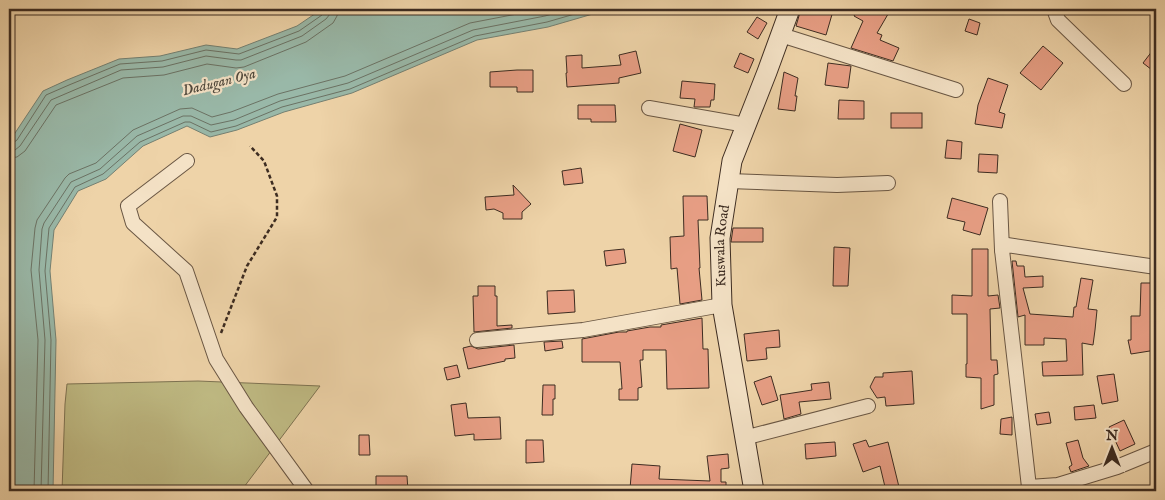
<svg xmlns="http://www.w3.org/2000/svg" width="1165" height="500" font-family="'IM FELL English',serif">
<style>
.green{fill:#bfba83;stroke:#7e7352}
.water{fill:#99b8a8;stroke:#748072}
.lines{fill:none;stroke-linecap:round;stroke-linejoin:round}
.shore{stroke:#6b7264;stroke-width:1}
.building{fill:#e79e84;stroke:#3d2c21}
.street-casing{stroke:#695643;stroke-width:16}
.secondary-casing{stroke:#3d2c21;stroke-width:21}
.path{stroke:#3d2c21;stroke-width:2.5;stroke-dasharray:4 2.5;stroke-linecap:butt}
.street{stroke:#f4e2c6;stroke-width:14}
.secondary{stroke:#f4e2c6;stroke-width:19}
.labels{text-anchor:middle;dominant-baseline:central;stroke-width:4.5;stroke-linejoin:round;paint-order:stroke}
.street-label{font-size:14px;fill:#3d2c21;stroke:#f4e2c6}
.water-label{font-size:15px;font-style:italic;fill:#4f483c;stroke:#f4e2c6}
</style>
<rect width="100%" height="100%" fill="#eed3a8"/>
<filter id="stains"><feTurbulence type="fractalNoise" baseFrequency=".004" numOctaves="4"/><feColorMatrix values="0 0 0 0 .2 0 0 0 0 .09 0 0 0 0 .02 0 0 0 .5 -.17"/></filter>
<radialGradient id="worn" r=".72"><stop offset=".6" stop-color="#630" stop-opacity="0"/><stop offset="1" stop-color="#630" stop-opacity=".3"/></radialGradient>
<!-- green -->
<path class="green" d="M198 381 320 386 241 491H62L65 404 67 384Z"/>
<!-- water -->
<path class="water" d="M322 9H610L548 27 477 40 352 93 284 112 237 130 210 137 187 126 143 146 106 179 78 191 54 230 50 271 56 340 53 491H9V142L43 91 67 80 119 59 160 56 206 45 237 49 297 26Z"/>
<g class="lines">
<!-- shore -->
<g class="shore">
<path d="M9 144 13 143 17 140 46 95 69 85 120 64 162 61 206 50 239 54 299 31 322 15 324 9"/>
<path d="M9 151 15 150 20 146 51 100 121 70 163 67 206 56 236 60H241L302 36 326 19 330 14V9"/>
<path d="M9 158 17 157 25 151 56 105 123 78 164 75 207 64 236 68 244 67 306 42 333 23 337 16 338 9"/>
<path d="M34 491 38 340 31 270 35 228 37 220 65 178 69 174 96 163 133 130 180 109 192 108 212 117 231 112 278 94 345 76 470 23 543 9"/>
<path d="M41 491 45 340 39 270 42 229 44 223 71 182 100 169 137 136 183 116H191L211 125 234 120 280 101 348 83 473 30 545 16 570 9"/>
<path d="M48 491 51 340 45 271 49 228 75 187 103 174 140 142 185 122H190L211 132 236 126 282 107 350 89 475 36 547 22 592 9"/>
</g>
</g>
<!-- building -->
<g class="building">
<path d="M801 9H824L833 11 826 35 796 26Z"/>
<path d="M858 9H891L877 33 882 35 880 40 899 48 893 61 851 48 863 21 854 16Z"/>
<path d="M757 17 767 23 758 39 747 32Z"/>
<path d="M969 19 980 23 977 35 965 31Z"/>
<path d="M1043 46 1063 63 1041 90 1020 73Z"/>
<path d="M1156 46V73L1143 63Z"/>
<path d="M636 51 641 73 619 78V83L567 87 566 73H567L566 56 582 55V68L621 65 619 55Z"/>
<path d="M740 53 754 59 748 73 734 67Z"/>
<path d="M828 63 851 66 848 88 825 85Z"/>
<path d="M517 70H533V92H517V87H490V72Z"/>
<path d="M784 72 798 78 795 96H797L795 111 778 109Z"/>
<path d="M988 78 1008 85 999 112 1005 114 1002 128 975 124 978 105Z"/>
<path d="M682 81 715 84 714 100H711L710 107H694L695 99 680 98Z"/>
<path d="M839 100 864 101V119H838Z"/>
<path d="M578 105H615L616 122H591V119H578Z"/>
<rect x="891" y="113" width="31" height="15"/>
<path d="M680 124 702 130 695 157 673 151Z"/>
<path d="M947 140 962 142 961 159 945 158Z"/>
<path d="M979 154 998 155 997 173 978 172Z"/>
<path d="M581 168 583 183 564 185 562 171Z"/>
<path d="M513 185 531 204 522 212V219H503V213L494 209 486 210 485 197 514 195Z"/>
<path d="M683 196H707L708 220H698L700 268H699L702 300 680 304 677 268 671 269 670 237 684 236Z"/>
<path d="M952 198 988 208 980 235 963 230 965 222 947 218Z"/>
<path d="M733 228H763V242H731Z"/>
<path d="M834 247 850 248 848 286H833Z"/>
<path d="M624 249 626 263 606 266 604 251Z"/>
<path d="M972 249H988V296L998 295 1000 308 990 309 991 360H997L998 374 994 375V405L981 409V378L966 377V364H967V314H952V295L972 296Z"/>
<path d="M1012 261H1016L1017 266H1024L1025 277 1043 276V287L1023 288 1030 314 1073 317 1074 307H1076L1081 278 1093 280 1088 309 1097 310 1095 330 1093 345 1082 343 1083 375 1043 376 1042 362 1067 361 1066 339 1044 338V345H1025V315L1018 317Z"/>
<path d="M1141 283H1151L1152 337 1155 336 1156 350 1131 354 1128 340H1131V316H1140Z"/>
<path d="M478 286H495V296H497V326L512 325V328L474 332 473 296H478Z"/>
<path d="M574 290 575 312 548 314 547 291Z"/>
<path d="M702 318 703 349H708L709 388 667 389 666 350H643V360H640L642 387 638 388V400H619V389H622L620 362H582V339L619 332H627V331L650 327H661V325Z"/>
<path d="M779 330 780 347 766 348 767 359 747 361 744 334Z"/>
<path d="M562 341 563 348 545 351 544 342Z"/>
<path d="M514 345 515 358 505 359V361L468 369 463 348 471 346 478 349Z"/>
<path d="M457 365 460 377 447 380 444 368Z"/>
<path d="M912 371 914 404 886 406 885 397 877 398 870 387 875 377H883V373Z"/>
<path d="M1114 374 1118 401 1102 404 1097 376Z"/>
<path d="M771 376 778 400 762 405 754 382Z"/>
<path d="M829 382 831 399 799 402 801 414 784 419 780 395 812 390 811 384Z"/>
<path d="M543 385H555V399H553V415H542Z"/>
<path d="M466 403 468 418 500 417 501 439 474 440V434L455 436 451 405Z"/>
<path d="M1094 405 1096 418 1075 420 1074 407Z"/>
<path d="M1049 412 1051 423 1037 425 1035 414Z"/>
<path d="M1012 417V435L1000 434 1001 419Z"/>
<path d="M1124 420 1135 444 1120 451 1109 427Z"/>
<path d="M359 435H369L370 455H359Z"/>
<path d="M526 440H543L544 462 526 463Z"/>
<path d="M866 440 869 447 888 442 900 491H886L880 466 863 472 853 444Z"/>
<path d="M1078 440 1083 458 1089 466 1071 472 1069 467 1072 465 1066 443Z"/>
<path d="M835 442 836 456 806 459 805 444Z"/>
<path d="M728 454 729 468 721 469V482H726V491H654L630 489 632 464 660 466 659 479 710 481 707 456Z"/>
<path d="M376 476H407L408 491H376Z"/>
</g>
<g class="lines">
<!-- street casing -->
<g class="street-casing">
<g id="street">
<path d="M1054 9 1058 20 1124 84"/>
<path d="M781 35 956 90"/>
<path d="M649 108 746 125"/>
<path d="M187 161 128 206 133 223 186 271 216 359 246 407 307 491"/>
<path d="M729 181 837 185 888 183"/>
<path d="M1000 201 1002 250 1029 487 1031 491"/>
<path d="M1002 250 1007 245 1156 267"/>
<path d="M477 340 583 330 722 305"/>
<path d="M744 438 868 406"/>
<path d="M1029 487 1058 485 1117 467 1156 451"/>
</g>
</g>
<!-- secondary casing -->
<g class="secondary-casing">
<g id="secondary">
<path id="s1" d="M754 491 722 305 720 238 732 161 767 72 790 9"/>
</g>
</g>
<!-- path -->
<path class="path" d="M221 333 247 266 277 217V196L264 161 250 146"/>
<!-- street -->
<use href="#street" class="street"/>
<!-- secondary -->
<use href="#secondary" class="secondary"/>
</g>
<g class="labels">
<!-- street labels -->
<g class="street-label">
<text stroke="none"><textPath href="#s1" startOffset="248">Kuswala Road</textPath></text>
</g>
<!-- water labels -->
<g class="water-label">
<text transform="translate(219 82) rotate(-14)">Dadugan Oya</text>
</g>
</g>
<!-- margin -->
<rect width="1165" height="500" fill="none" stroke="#eed3a8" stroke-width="30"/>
<rect x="10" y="10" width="1145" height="480" fill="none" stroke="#3d2c21" stroke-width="2.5"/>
<rect x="15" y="15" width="1135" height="470" fill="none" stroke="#3d2c21"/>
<!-- north arrow -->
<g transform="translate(1112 448)" stroke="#f4e2c6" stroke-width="4" paint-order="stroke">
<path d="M0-4L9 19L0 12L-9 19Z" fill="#3d2c21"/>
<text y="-8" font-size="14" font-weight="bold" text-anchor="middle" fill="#3d2c21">N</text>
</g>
<rect width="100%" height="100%" filter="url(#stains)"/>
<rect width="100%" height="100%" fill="url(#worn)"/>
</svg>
